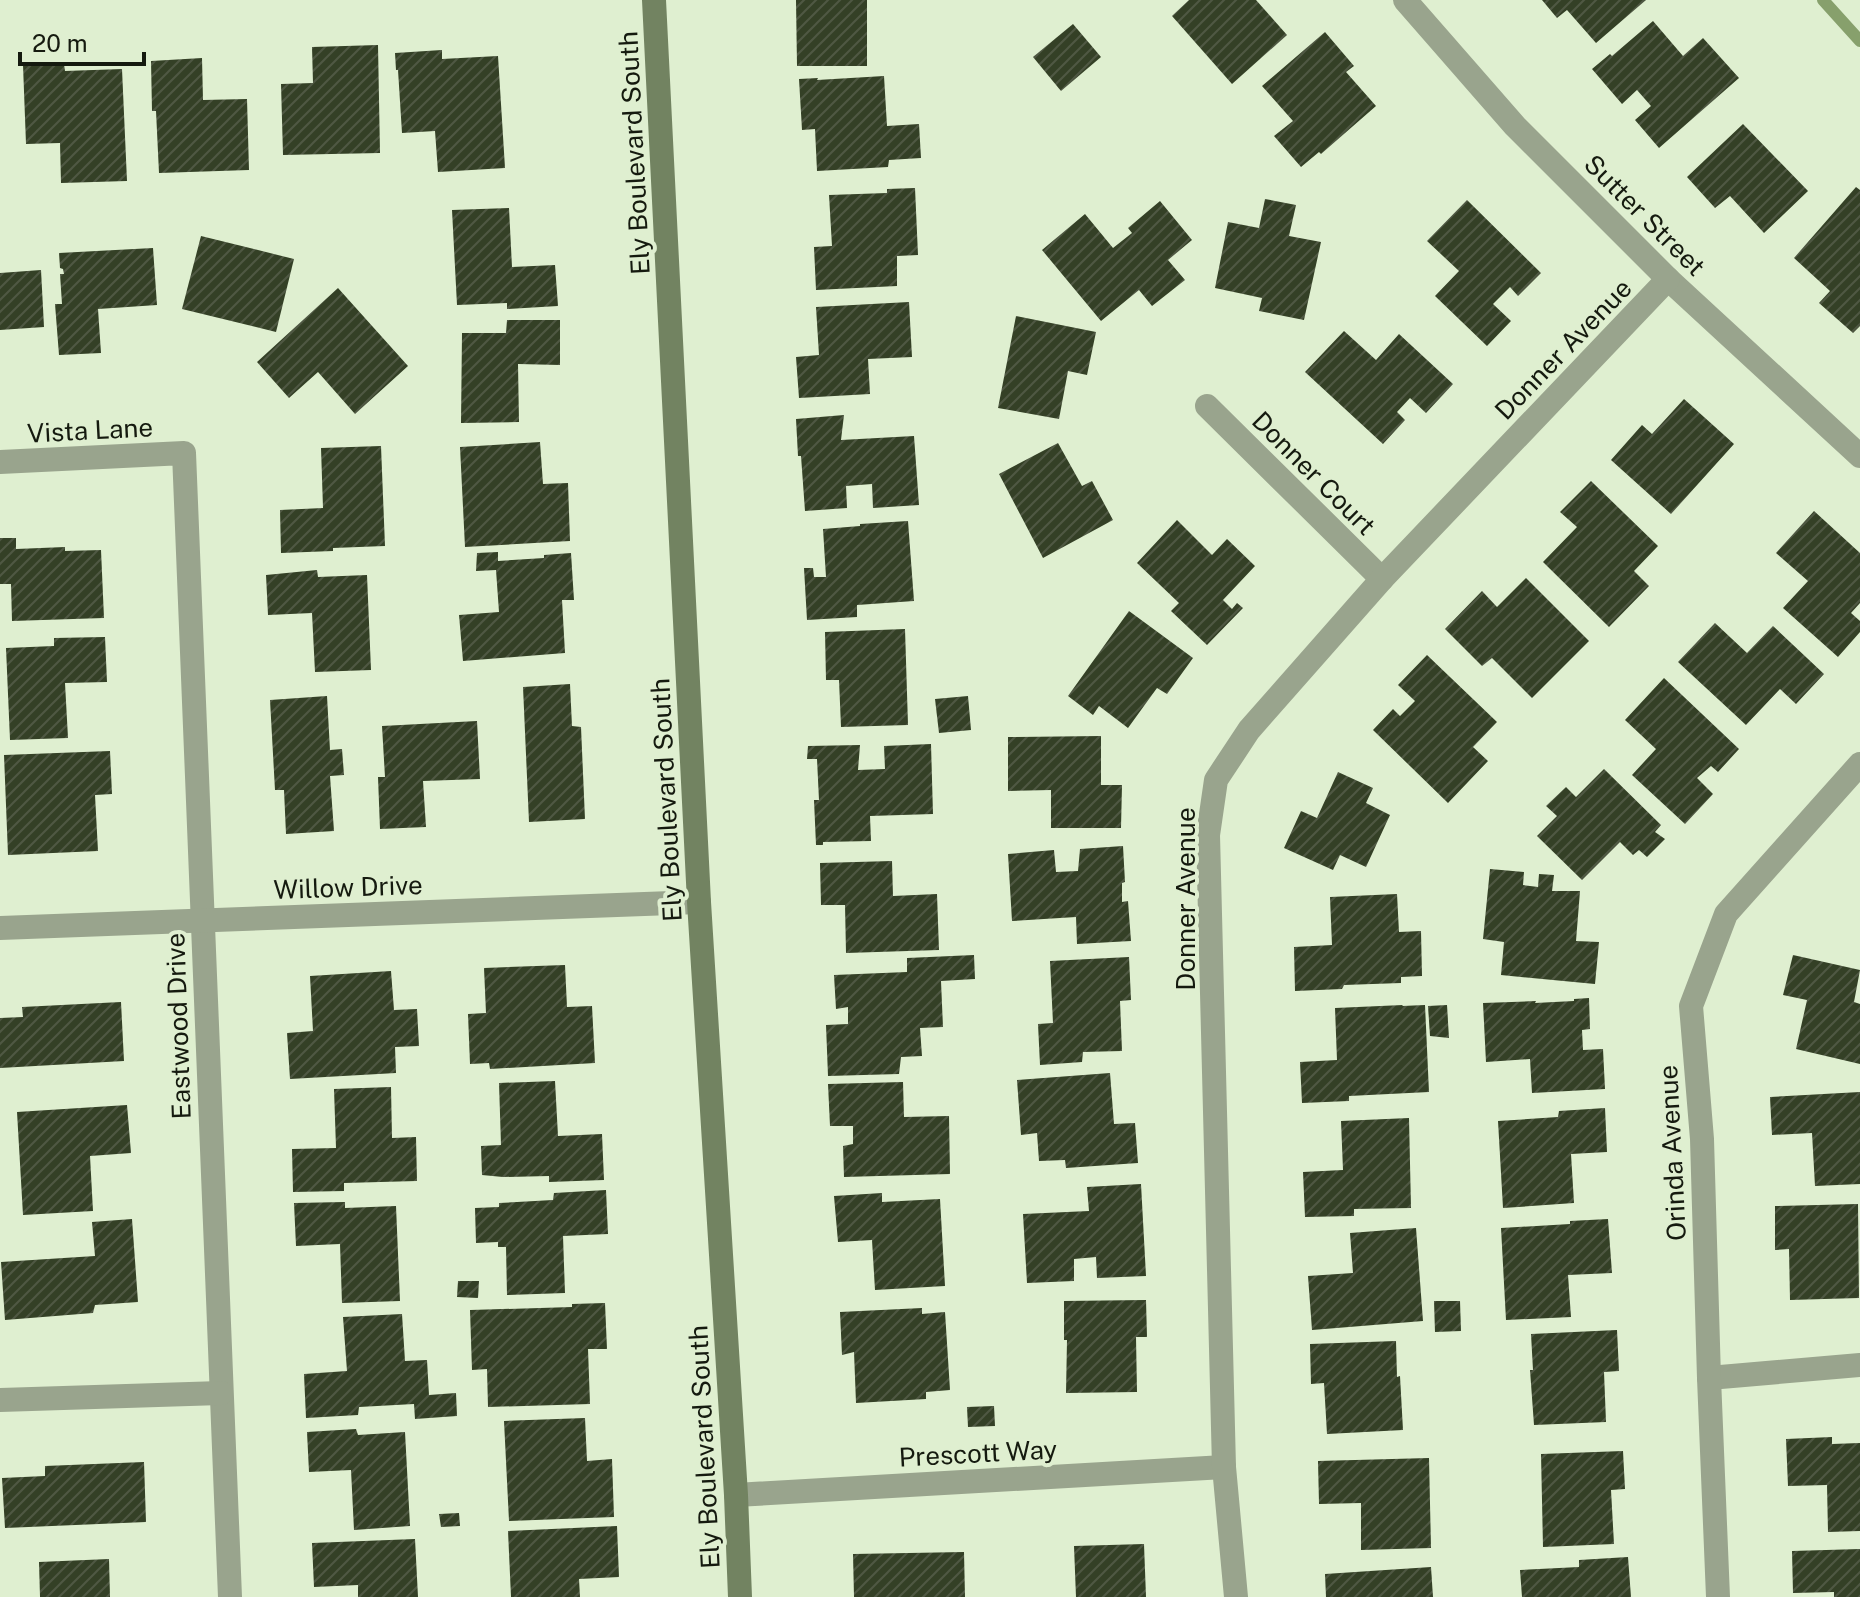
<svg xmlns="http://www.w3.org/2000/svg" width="1860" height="1597" font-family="'Public Sans',sans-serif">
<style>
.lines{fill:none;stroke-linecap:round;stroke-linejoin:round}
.stream{stroke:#87a06c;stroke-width:12}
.building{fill:url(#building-hatch)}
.street{stroke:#99a48d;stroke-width:24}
.secondary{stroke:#728361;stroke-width:24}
.labels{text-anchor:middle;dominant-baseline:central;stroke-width:8;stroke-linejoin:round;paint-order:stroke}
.street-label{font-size:26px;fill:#151a0f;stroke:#dfefd0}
</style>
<defs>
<pattern id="building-hatch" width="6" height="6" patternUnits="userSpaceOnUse" patternTransform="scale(2)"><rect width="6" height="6" fill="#344026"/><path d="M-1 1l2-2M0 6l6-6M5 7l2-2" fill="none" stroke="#4f5843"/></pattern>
</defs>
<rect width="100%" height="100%" fill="#dfefd0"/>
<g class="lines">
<!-- stream -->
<path class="stream" d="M1823 0 1860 41"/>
</g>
<!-- building -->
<g class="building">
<path d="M796 0H867V66H797Z"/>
<path d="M1189 0H1256L1287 35 1232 84 1172 16Z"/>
<path d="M1542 0H1646L1596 43 1567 10 1557 18Z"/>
<path d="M1653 21 1683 56 1703 38 1739 78 1659 148 1635 120 1651 106 1637 90 1622 104 1592 69 1610 54 1612 56Z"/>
<path d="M1073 24 1101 57 1061 91 1033 57Z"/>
<path d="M1325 32 1354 66 1346 72 1376 106 1321 154 1319 152 1301 167 1274 136 1293 121 1262 86Z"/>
<path d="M378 45 380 153 283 155 281 84 313 83 312 47Z"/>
<path d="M442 50V59L498 56 505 168 438 172 435 131 402 133 398 70H396L395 53Z"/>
<path d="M202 58 203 100 247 99 249 170 159 173 156 111H152L151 61Z"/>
<path d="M64 64 65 71 122 69 127 181 61 183 60 143 26 144 23 65Z"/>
<path d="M884 76 887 126 919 124 921 158 889 160 888 167 817 171 815 129 802 130 799 79 818 78 817 80Z"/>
<path d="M1743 124 1808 191 1764 233 1730 196 1715 208 1687 177Z"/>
<path d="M1856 187 1860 190V326L1853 333 1819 303 1830 291 1794 258Z"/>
<path d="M915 188 918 255 897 256V286L816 290 814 247 832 246 829 195 887 193V189Z"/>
<path d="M1265 199 1296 205 1289 236 1321 242 1304 320 1259 311 1262 298 1215 288 1228 222 1259 228Z"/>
<path d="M1467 200 1541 273 1518 296 1510 287 1493 304 1511 321 1487 346 1435 296 1459 271 1427 241Z"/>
<path d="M1160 201 1192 240 1168 260 1185 280 1152 306 1139 290 1101 321 1042 250 1085 214 1113 248 1132 233 1128 228Z"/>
<path d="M509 208 512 267 555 265 558 306 507 309V303L457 305 452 210Z"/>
<path d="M201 236 294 259 276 332 182 309Z"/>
<path d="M153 248 157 305 98 309 101 353 59 355 55 304H62L60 274H64L63 269 60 268 59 253Z"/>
<path d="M41 270 44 327 0 330V273Z"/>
<path d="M338 288 408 366 355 414 318 372 289 398 257 362Z"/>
<path d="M909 302 912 357 868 359 870 394 799 398 796 357 819 355 816 307Z"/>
<path d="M1016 316 1096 332 1087 375 1068 371 1059 419 998 408Z"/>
<path d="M507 320H560V365L518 364 519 422 461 423 462 333H506Z"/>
<path d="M1344 331 1376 360 1399 334 1453 384 1426 413 1410 398 1397 412 1405 420 1383 444 1305 372Z"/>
<path d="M1684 399 1734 444 1671 514 1611 460 1642 425 1652 434Z"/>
<path d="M844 415 841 440 914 436 919 505 873 508 872 484 846 486 847 508 805 511 801 456H798L796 419Z"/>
<path d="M540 442 543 484 568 483 570 541 465 547 460 447Z"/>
<path d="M1058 443 1082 486 1092 481 1113 520 1043 558 999 474Z"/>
<path d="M381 446 385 546 333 548V551L281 553 280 510 323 508 321 448Z"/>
<path d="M1591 481 1658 546 1634 571 1649 586 1609 627 1543 562 1577 527 1560 512Z"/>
<path d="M1814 511 1860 553V603L1851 613 1860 621V632L1838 657 1783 608 1808 581 1776 553Z"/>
<path d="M1177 520 1212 555 1227 539 1255 566 1223 600 1232 609 1237 603 1243 608 1207 645 1171 611 1179 603 1137 563Z"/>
<path d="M908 521 914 601 857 605V617L807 620 804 568H813L814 577H826L823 529 860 526V524Z"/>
<path d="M0 538H16V549L65 547V551L101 550 104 618 12 621 11 584H0Z"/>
<path d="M498 552V561L544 558V555L571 553 574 600H562L565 653 463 661 459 615 499 612 496 570 476 571 477 553Z"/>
<path d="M317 570 318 577 367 575 371 670 315 672 312 613 268 615 266 575Z"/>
<path d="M1526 578 1589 641 1532 698 1492 658 1482 666 1445 629 1482 591 1497 607Z"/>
<path d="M1129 611 1193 658 1167 694 1157 688 1128 728 1099 706 1093 715 1068 696Z"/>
<path d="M1715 623 1747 653 1773 626 1824 674 1796 704 1780 689 1746 725 1678 662Z"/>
<path d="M905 629 908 725 841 727 839 680H826L825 632Z"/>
<path d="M105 637 107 682 65 683 68 738 10 740 6 648 54 646V638Z"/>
<path d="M1427 655 1497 722 1473 747 1488 761 1448 803 1373 730 1393 709 1400 716 1415 701 1398 685Z"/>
<path d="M1664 678 1739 749 1718 772 1711 766 1697 778 1713 794 1685 824 1632 775 1656 749 1625 720Z"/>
<path d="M570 684 572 726 581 727 585 819 529 822 523 687Z"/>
<path d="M327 696 330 750 342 749 344 775 330 776 334 831 286 834 284 790H275L270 700Z"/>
<path d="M968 696 971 730 939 733 935 699Z"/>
<path d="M477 721 480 779 423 781 426 827 380 829 378 777H385L382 726Z"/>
<path d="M1101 736V785H1122L1121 828H1051V790L1008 791V737Z"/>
<path d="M931 744 933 814 870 816 871 841 823 842V845H816L814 800H819L817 759H807L808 746 860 745 858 770 885 769 884 746Z"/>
<path d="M110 751 112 794 95 795 98 851 8 855 4 755Z"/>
<path d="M1604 769 1661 825 1655 832 1665 839 1647 857 1639 850 1633 855 1620 842 1582 880 1537 836 1557 816 1546 806 1566 787 1576 797Z"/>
<path d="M1338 772 1373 788 1366 803 1390 815 1366 867 1340 855 1333 870 1284 848 1301 811 1317 818Z"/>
<path d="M1123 846 1125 882 1122 883V902L1128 901 1131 941 1077 944 1076 917 1012 921 1008 854 1054 850 1056 872 1078 871 1080 849Z"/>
<path d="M892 861 893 896 937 894 939 950 846 953 845 905H821L820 863Z"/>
<path d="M1490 869 1524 872 1523 885 1538 887 1539 874 1554 875 1552 891H1580L1576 941 1599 942 1595 984 1501 975 1504 942 1483 939Z"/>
<path d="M1397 894 1399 932 1421 931 1422 976 1401 977V983L1344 985 1342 989 1295 991 1294 947 1332 945 1330 897Z"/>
<path d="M974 955 975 979 941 981 943 1027 920 1028 922 1056 901 1057 899 1074 828 1076 826 1025 848 1024V1007L836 1009 834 975 907 972V958Z"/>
<path d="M1793 955 1860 970 1854 1002 1860 1004V1064L1796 1049 1807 1000 1783 995Z"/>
<path d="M1129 957 1131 1000 1120 1001 1122 1051 1083 1052 1082 1062 1040 1065 1038 1024 1053 1023 1050 961Z"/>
<path d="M565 965 567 1007 592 1006 595 1063 490 1069 489 1063 470 1064 468 1014 486 1013 484 968Z"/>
<path d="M391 971 394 1010 417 1009 419 1046 395 1047 396 1073 290 1079 287 1033 313 1031 310 976Z"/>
<path d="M1589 998 1590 1029 1582 1030 1583 1050 1603 1049 1605 1089 1532 1093 1530 1059 1486 1062 1483 1003 1536 1001 1535 1003 1574 1001V999Z"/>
<path d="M121 1002 124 1061 0 1068V1018L23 1017 22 1007Z"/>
<path d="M1403 1005 1402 1006 1425 1005 1429 1092 1349 1096V1101L1302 1103 1300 1062 1337 1060 1335 1008Z"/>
<path d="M1447 1005 1449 1038 1430 1036 1428 1006Z"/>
<path d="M1110 1073 1114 1124 1135 1123 1138 1163 1066 1168 1065 1160 1039 1161 1037 1133 1021 1135 1017 1080Z"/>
<path d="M555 1081 558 1136 602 1134 604 1180 549 1182V1176L503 1177 482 1175 481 1146 501 1145 499 1083Z"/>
<path d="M903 1082 904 1117 949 1116 950 1174 844 1177 843 1146 853 1144V1126H830L828 1084Z"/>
<path d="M391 1087 392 1138 416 1137 417 1181 344 1183V1191L293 1192 292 1149 336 1148 334 1089Z"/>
<path d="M1860 1092V1184L1815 1186 1812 1133 1772 1135 1770 1097Z"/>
<path d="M127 1105 131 1153 90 1156 93 1211 23 1215 17 1112Z"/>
<path d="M1605 1108 1607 1152 1571 1154 1574 1203 1503 1208 1498 1121 1558 1117 1559 1111Z"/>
<path d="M1409 1118 1411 1208 1354 1209V1216L1305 1217 1303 1172 1343 1170 1341 1121Z"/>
<path d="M1141 1184 1146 1276 1097 1278 1096 1257 1074 1259V1281L1027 1283 1023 1214 1089 1211 1087 1187Z"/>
<path d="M606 1190 608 1234 563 1236 565 1293 507 1295 506 1247H498V1242L476 1243 475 1208 499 1207V1203L553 1200 554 1193Z"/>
<path d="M882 1193V1202L940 1199 945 1286 875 1290 872 1240 838 1242 834 1196Z"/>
<path d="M345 1202V1208L396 1206 400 1301 342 1303 340 1244 296 1246 294 1203Z"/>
<path d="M1858 1204 1859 1298 1790 1300 1789 1249 1775 1250V1206Z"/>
<path d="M132 1219 138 1302 95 1305 93 1313 5 1320 1 1262 95 1256 92 1222Z"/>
<path d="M1608 1219 1612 1273 1568 1275 1571 1317 1506 1320 1501 1228 1570 1224V1221Z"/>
<path d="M1416 1228 1423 1321 1312 1330 1308 1276 1353 1273 1350 1233Z"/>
<path d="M458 1281H479L478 1298 457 1297Z"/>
<path d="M1146 1300 1147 1337H1136L1137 1392 1066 1393 1067 1340H1064V1301Z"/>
<path d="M1434 1301H1460L1461 1331 1435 1332Z"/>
<path d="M605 1303 607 1349H588L590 1404 488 1407 487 1369 472 1370 470 1310 572 1307V1304Z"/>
<path d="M922 1308V1314L945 1312 950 1390 926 1392V1399L856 1403 854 1352 842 1355 840 1312Z"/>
<path d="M402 1314 405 1361 427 1360 429 1395 456 1393 457 1416 415 1419 414 1404 359 1407 358 1415 306 1418 304 1374 347 1371 343 1317Z"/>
<path d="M1617 1330 1619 1371 1604 1372 1606 1422 1534 1425 1530 1370H1533L1531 1334Z"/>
<path d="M1396 1341 1397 1377 1400 1376 1403 1430 1327 1434 1324 1383 1311 1384 1310 1344Z"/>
<path d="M994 1406 995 1426 968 1427 967 1407Z"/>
<path d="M585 1418 587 1461 612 1459 614 1517 509 1521 504 1421Z"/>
<path d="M356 1429 358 1435 405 1432 410 1526 354 1530 351 1470 309 1472 307 1432Z"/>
<path d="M1832 1437V1444L1860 1443V1531L1828 1532 1827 1485 1788 1486 1786 1439Z"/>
<path d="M1623 1451 1625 1489 1611 1490 1614 1544 1543 1547 1541 1454Z"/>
<path d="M1429 1458 1431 1548 1361 1550V1503L1319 1504 1318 1461Z"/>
<path d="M144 1462 146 1522 5 1528 2 1478 45 1476V1466Z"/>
<path d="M459 1513 460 1526 441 1527 439 1514Z"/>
<path d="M617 1526 619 1577 579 1579 580 1597H511L508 1531Z"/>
<path d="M415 1539 418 1597H358V1585L314 1587 312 1543Z"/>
<path d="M1144 1544 1146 1597H1076L1074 1546Z"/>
<path d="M1860 1549V1597H1834V1592L1793 1593 1792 1551Z"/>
<path d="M964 1552 965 1597H854L853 1554Z"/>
<path d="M1628 1557 1631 1597H1522L1520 1570 1579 1567V1560Z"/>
<path d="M109 1559 110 1597H40L39 1562Z"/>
<path d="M1431 1567 1433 1597H1326L1325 1574Z"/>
</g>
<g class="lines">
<!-- street -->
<g class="street">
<path d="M1405 0 1515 126 1668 279 1860 456"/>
<path d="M1207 406 1382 579"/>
<path d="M0 462 184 453 230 1597"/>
<path d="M0 928 699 902"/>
<path d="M1709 1378 1860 1365"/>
<path d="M0 1400 221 1393"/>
<path d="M736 1495 1224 1467"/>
<path d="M1236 1597 1224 1467 1208 835 1216 780 1249 730 1382 579 1668 279"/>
<path d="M1718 1597 1709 1378 1702 1139 1691 1006 1726 914 1860 764"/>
</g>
<!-- secondary -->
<path class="secondary" d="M654 0 699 902 736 1495 740 1597"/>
</g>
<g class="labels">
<!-- street labels -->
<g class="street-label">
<text transform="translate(634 153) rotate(-93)">Ely Boulevard South</text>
<text transform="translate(1645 215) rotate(45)">Sutter Street</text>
<text transform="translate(1563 349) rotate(-46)">Donner Avenue</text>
<text transform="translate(90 430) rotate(-3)">Vista Lane</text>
<text transform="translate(1314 473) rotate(45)">Donner Court</text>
<text transform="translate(666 800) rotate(-93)">Ely Boulevard South</text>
<text transform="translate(348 887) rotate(-2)">Willow Drive</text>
<text transform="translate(1185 899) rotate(-90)">Donner Avenue</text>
<text transform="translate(178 1026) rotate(-92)">Eastwood Drive</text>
<text transform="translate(1672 1153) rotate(-93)">Orinda Avenue</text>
<text transform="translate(704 1447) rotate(-93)">Ely Boulevard South</text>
<text transform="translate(978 1453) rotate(-3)">Prescott Way</text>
</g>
</g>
<!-- scale -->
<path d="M20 52v12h124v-12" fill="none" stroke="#151a0f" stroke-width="4"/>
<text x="32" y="52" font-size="24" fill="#151a0f" stroke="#dfefd0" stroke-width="6" paint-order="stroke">20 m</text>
</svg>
